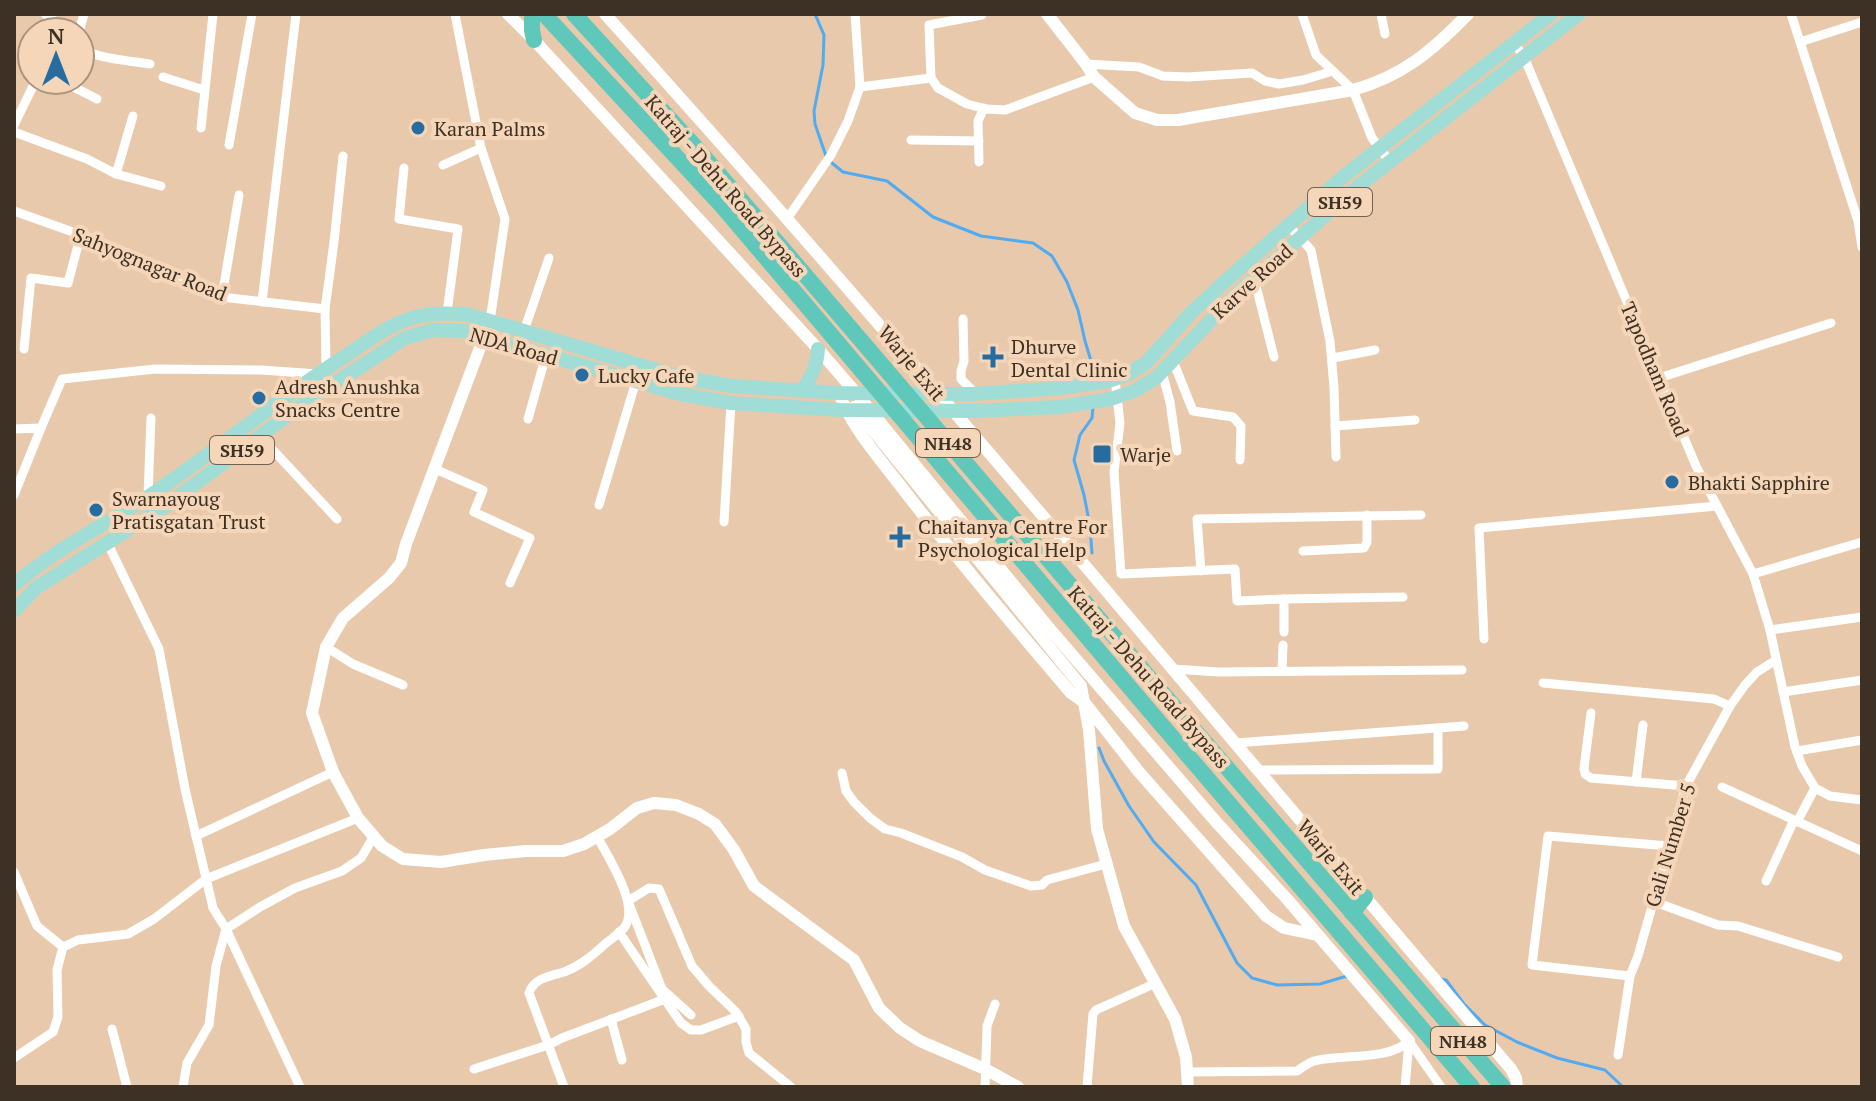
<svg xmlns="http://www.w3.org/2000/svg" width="1876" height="1101" font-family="'PT Serif',serif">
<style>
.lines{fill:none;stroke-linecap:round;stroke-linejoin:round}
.stream{stroke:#50abf2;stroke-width:3}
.street{stroke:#fff;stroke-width:9}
.secondary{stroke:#fff;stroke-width:12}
.primary{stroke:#a0ddd6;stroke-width:14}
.highway{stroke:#60c7bb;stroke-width:16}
.poi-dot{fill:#276ca1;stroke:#f6d6b8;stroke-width:3}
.labels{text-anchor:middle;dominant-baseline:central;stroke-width:8;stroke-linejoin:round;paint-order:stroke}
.shield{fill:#f6d6b8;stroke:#746251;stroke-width:2}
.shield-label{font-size:18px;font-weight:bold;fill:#3d3125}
.poi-label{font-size:20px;fill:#3d3125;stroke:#f6d6b8;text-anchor:start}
.street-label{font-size:20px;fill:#3d3125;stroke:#f6d6b8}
</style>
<rect width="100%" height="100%" fill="#e9c9ab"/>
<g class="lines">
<!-- stream -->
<g class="stream">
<path d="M815 14 824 35 823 65 814 111 815 124 827 159 843 172 887 181 933 217 981 236 1033 243 1052 256 1067 282 1078 310 1085 341 1095 374V379"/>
<path d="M1092 553 1090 526 1084 495 1074 460 1080 435 1092 418 1093 407"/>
<path d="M1099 748 1104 761 1129 806 1154 842 1196 885 1237 963 1252 978 1277 985 1320 984 1347 976"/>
<path d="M1441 979 1446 980 1464 1004 1485 1025 1517 1042 1557 1058 1605 1070 1623 1087"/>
</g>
<!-- street -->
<g class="street">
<path d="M45 14 62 26 67 32"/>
<path d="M455 14 481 148 505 219 490 321"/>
<path d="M855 14 860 87 931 78"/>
<path d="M1302 14 1316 55 1353 90 1372 138 1390 162"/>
<path d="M1381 14 1385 34"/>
<path d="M1791 14 1858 221 1862 247"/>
<path d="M982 15 929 25 931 78 938 88 967 104 986 109 1005 110 1094 77"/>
<path d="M79 32 84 14"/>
<path d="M1800 42 1862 22"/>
<path d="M1514 43 1524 57 1696 466 1753 574 1770 630 1795 747 1802 766 1815 788 1830 796 1862 800"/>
<path d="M80 47C98 60 128 60 150 64"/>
<path d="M1086 64 1139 67 1163 76 1188 77 1252 73 1265 81 1279 84 1303 80 1333 71"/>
<path d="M163 77 204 90"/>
<path d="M60 80 97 99"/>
<path d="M14 125 36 80"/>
<path d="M201 128 213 14"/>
<path d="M14 132 87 159 116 174 161 186"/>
<path d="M911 140 979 141"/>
<path d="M229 145 252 14"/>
<path d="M979 162 978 121 984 108"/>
<path d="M443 165 481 148"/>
<path d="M404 168 399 219 458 229 447 313"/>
<path d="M116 174 133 116"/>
<path d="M14 211 98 241 204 286 222 297 325 309 326 368"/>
<path d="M787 219 831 155 848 121 860 87"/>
<path d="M1288 225 1311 250 1330 341 1334 388 1336 457"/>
<path d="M1254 278 1274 357"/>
<path d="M222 297 239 195"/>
<path d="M262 302 296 14"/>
<path d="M325 309 334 242 343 156"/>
<path d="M963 319 964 361 961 371V379L975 393"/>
<path d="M524 331 549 258"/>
<path d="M24 349 31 278 68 283 81 234"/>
<path d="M1333 358 1375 350"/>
<path d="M1173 361 1193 411 1233 417 1241 426 1240 460"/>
<path d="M1162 372 1170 402 1177 451"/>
<path d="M1659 378 1831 323"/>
<path d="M1115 379 1120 423 1114 472 1121 574 1235 569 1237 601 1284 599"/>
<path d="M528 419 546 355"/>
<path d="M1335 426 1415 420"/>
<path d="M41 428 62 379 155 369 261 370 318 374"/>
<path d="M14 429 41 428 14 495"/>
<path d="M260 436 337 519"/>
<path d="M435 469 483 490 474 512 530 538 510 583"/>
<path d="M148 496 151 418"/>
<path d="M599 505 636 381"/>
<path d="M724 522 731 403"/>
<path d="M107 542 159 649 185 789 213 908 226 929 300 1087"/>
<path d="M1303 551 1364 548 1367 542V515"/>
<path d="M1201 571 1197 519 1421 515"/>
<path d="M1753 574 1862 542"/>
<path d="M1770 630 1862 617"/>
<path d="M1284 632V599L1403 597"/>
<path d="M1484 639 1479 528 1717 506"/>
<path d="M326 647 353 664 403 685"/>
<path d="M1173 669 1219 672 1462 670"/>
<path d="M1282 671 1283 645"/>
<path d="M1543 683 1714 699 1730 706"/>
<path d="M1783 692 1862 680"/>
<path d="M1591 713 1584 768 1585 774 1591 778 1686 786"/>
<path d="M1236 743 1464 726"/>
<path d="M1797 751 1862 740"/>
<path d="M1259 770 1438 769V728"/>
<path d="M842 773 846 791 854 802 870 818 885 829 901 833 962 857 985 870 1031 886 1042 885 1047 880 1106 864"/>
<path d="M1636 782 1643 725"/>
<path d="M1722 787 1862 851"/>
<path d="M1797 822 1815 788"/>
<path d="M196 836 333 772"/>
<path d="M14 872 37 926 63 947"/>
<path d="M1766 881 1794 820"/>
<path d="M1652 901 1718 925 1738 926 1838 957"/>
<path d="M619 932 681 1023 691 1030H701L739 1016"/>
<path d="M1630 976 1532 965 1548 836 1669 846"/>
<path d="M691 1015 662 989 628 901 649 888 659 889 692 966 709 986 736 1012 746 1029V1042L749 1053 791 1087"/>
<path d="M611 1019 622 1060"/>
<path d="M112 1029 127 1087"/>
<path d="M1618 1055 1630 976 1638 956 1686 786 1730 706 1745 685 1757 672 1776 660"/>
<path d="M14 1058 53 1032 58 1017 57 970 63 947 78 940 128 934 154 919 206 879 358 818"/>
<path d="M474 1069 548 1045 562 1038 665 999"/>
<path d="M1189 1072 1297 1071C1303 1067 1308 1063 1314 1061 1340 1054 1389 1061 1409 1041"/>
<path d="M183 1087 187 1063 209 1025 216 966 226 929 260 907 295 888 342 871 361 858 374 836"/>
<path d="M564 1087 529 993C534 978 550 976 564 972 580 966 592 956 605 944 611 939 619 934 624 928 641 906 608 858 597 836"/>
<path d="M985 1087 987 1026 995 1004"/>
<path d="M1087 1087 1093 1014 1096 1010 1156 983"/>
<path d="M1405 1087 1409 1041 1441 1087"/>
</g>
<!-- secondary -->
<g class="secondary">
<path d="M508 14 534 40 818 349 856 393 1049 628 1217 823 1287 899 1409 1041"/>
<path d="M605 14C916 358 1210 716 1511 1069L1516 1078 1517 1087"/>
<path d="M1047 14 1086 64 1094 77 1135 113 1157 120H1178L1353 90C1403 76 1432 51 1468 14"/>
<path d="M490 321 406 544 401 563 389 578 343 618 326 647 312 713 333 772 358 818 382 846 403 859 441 862 484 855 525 851H563L584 844 610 829 637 808 654 803 676 805 699 814 715 824 734 850 754 886 854 960 879 1008 900 1028 920 1041 985 1069 1018 1087"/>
<path d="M839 393C851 427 881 460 903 489 957 559 1014 626 1071 693L1084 702 1139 772 1266 916 1284 928 1317 935"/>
<path d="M854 407 1081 686 1089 730 1097 829 1124 926 1175 1019 1186 1057 1188 1087"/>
</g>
<!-- primary -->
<g class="primary">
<path d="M802 391C812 376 817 366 818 349"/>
<path d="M14 585C58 546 113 522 161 488 223 445 281 397 344 357 362 345 381 330 401 322 423 312 443 313 466 314L684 378 732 386 839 393 972 394 1061 388 1109 381 1128 374 1146 363 1191 313 1221 285 1344 176 1551 14"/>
<path d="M14 611 36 588 167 505 303 404 405 338 433 330 464 331 680 394 731 403 840 410 972 411 1059 407 1111 399 1134 391 1156 378 1232 298 1355 189 1579 14"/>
</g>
<!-- highway -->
<g class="highway">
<path d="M532 14V30L534 40"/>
<path d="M544 14 722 206 1154 716 1472 1087"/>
<path d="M574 14 700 152 1171 703 1503 1087"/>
<path d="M1352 913 1365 897"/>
</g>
</g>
<!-- markers -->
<g class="poi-dot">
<circle cx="418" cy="128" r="8"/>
<path d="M989 345h8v8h8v8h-8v8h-8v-8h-8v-8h8z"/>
<circle cx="582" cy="375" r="8"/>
<circle cx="259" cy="398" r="8"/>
<rect x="1092" y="444" width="20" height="20" rx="4"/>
<circle cx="1672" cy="482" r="8"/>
<circle cx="96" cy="510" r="8"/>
<path d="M896 525h8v8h8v8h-8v8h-8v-8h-8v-8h8z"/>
</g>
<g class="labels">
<!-- shield labels -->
<g class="shield">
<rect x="1308" y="188" width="64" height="28" rx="6"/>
<rect x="916" y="429" width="64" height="28" rx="6"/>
<rect x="210" y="436" width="64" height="28" rx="6"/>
<rect x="1431" y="1027" width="64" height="28" rx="6"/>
</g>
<g class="shield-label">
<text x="1340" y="202">SH59</text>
<text x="948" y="443">NH48</text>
<text x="242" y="450">SH59</text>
<text x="1463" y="1041">NH48</text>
</g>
<!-- poi labels -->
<g class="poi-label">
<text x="434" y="128">Karan Palms</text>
<text x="1011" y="346">Dhurve<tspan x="1011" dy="23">Dental Clinic</tspan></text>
<text x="598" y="375">Lucky Cafe</text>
<text x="275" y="386">Adresh Anushka<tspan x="275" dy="23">Snacks Centre</tspan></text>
<text x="1120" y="454">Warje</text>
<text x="1688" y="482">Bhakti Sapphire</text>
<text x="112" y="498">Swarnayoug<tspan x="112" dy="23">Pratisgatan Trust</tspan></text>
<text x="918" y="526">Chaitanya Centre For<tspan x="918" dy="23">Psychological Help</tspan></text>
</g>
<!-- street labels -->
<g class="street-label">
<text transform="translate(726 186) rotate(49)">Katraj - Dehu Road Bypass</text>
<text transform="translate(150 264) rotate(22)">Sahyognagar Road</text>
<text transform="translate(1252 281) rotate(-42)">Karve Road</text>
<text transform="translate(514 346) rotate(16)">NDA Road</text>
<text transform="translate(912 363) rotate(50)">Warje Exit</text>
<text transform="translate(1655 369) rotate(67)">Tapodham Road</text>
<text transform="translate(1149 677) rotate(49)">Katraj - Dehu Road Bypass</text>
<text transform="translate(1670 845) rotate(-73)">Gali Number 5</text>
<text transform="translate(1331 857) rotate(50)">Warje Exit</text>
</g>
</g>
<!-- border -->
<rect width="1876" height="1101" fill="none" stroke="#3d3125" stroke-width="32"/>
<!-- north arrow -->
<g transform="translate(56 56)"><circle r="38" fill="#f6d6b8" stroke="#ac947d" stroke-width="2"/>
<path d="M0-6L14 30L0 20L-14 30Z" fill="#276ca1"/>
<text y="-12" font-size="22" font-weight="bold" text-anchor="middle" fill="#3d3125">N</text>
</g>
</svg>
